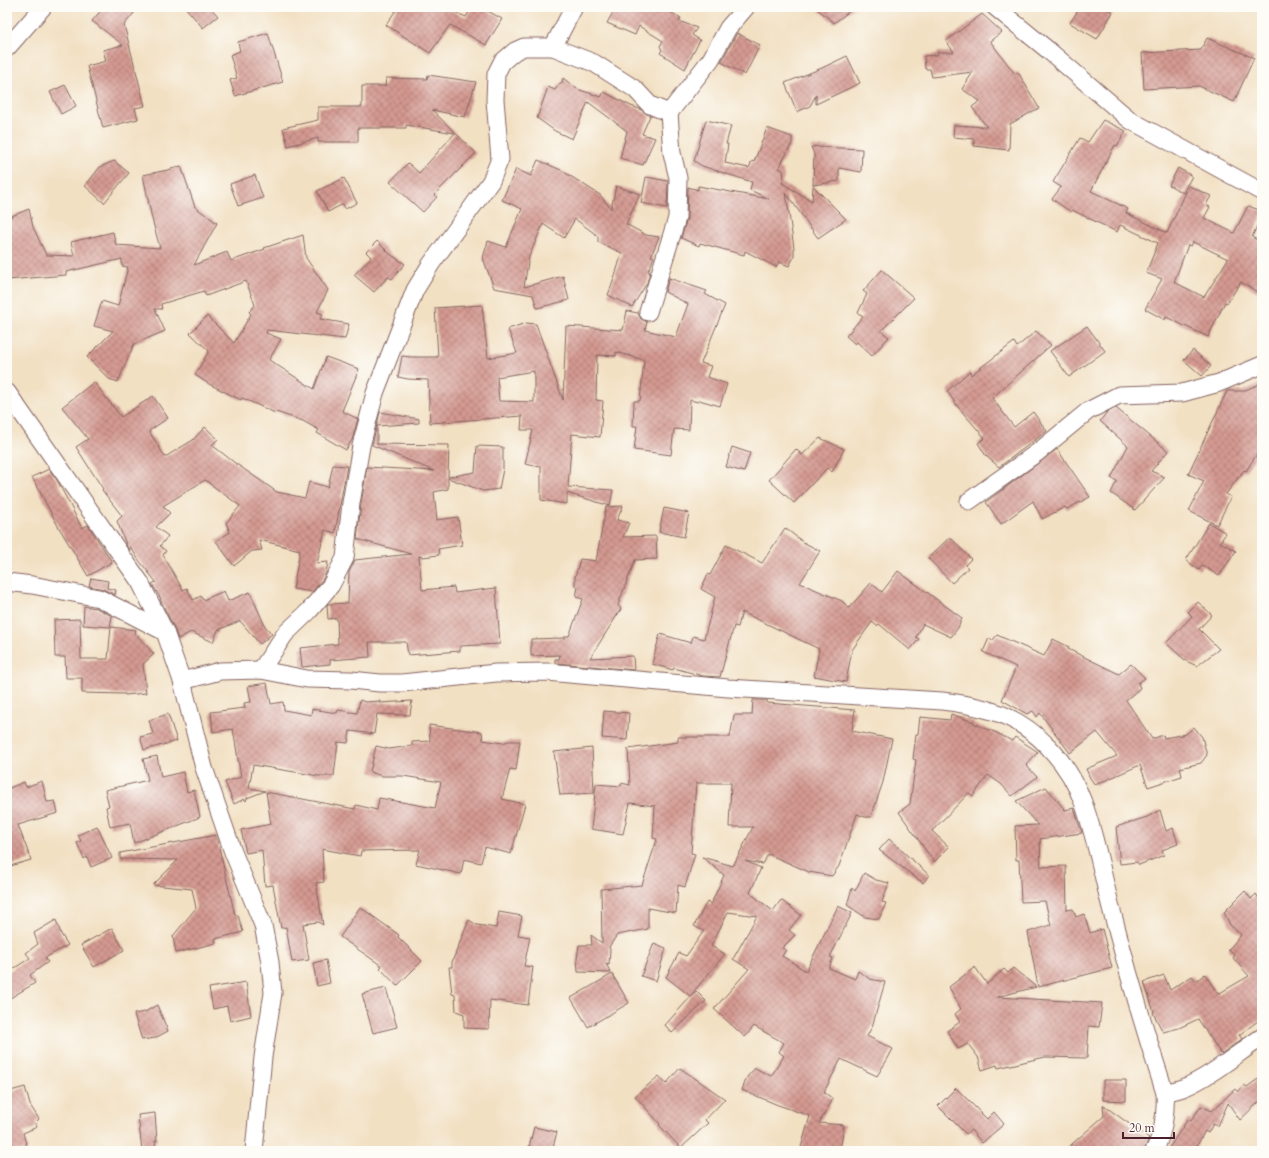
<svg xmlns="http://www.w3.org/2000/svg" width="1269" height="1158" font-family="Cardo,serif">
<style>
.building{fill:url(#building-cross-hatch);fill-rule:evenodd}
.lines{fill:none;stroke-linecap:round;stroke-linejoin:round}
.minor-casing{stroke:#856360;stroke-width:19}
.minor{stroke:#fff;stroke-width:17}
</style>
<defs>
<pattern id="building-cross-hatch" width="8" height="8" patternUnits="userSpaceOnUse"><rect width="8" height="8" fill="#d49a91"/><path d="M0 0l8 8M0 8l8-8" fill="none" stroke="#ae7d77"/></pattern>
</defs>
<rect width="100%" height="100%" fill="#fdfcf7"/>
<filter id="ink" filterUnits="userSpaceOnUse"><feTurbulence type="fractalNoise" baseFrequency=".025" numOctaves="2"/><feDisplacementMap in="SourceGraphic" scale="8" xChannelSelector="R" yChannelSelector="G"/><feConvolveMatrix kernelMatrix="1 2 1 2 8 2 1 2 1" color-interpolation-filters="sRGB"/></filter>
<filter id="wash" filterUnits="userSpaceOnUse"><feTurbulence type="fractalNoise" baseFrequency=".012" numOctaves="4" result="noise"/><feDisplacementMap in="SourceGraphic" scale="16" xChannelSelector="R" yChannelSelector="G"/><feGaussianBlur stdDeviation="0.9" result="paint"/><feColorMatrix in="noise" values="0 0 0 0 0 0 0 0 0 0 0 0 0 0 0 0 0 1.4 0 .05"/><feComposite in="paint" operator="in"/></filter>
<g filter="url(#wash)">
<rect width="100%" height="100%" fill="#f2e0c3"/>
<g id="blocks">
<!-- building -->
<g class="building">
<path d="M104 7H139L124 25 145 106 135 108 138 119 103 128 87 66 106 61 103 50 123 45 92 21Z"/>
<path d="M185 7H210L218 16 203 28Z"/>
<path d="M398 7H443L466 17 472 7H481L502 19 486 45 450 25 430 53 386 25Z"/>
<path d="M616 7H661L681 18 679 21 697 28 692 35 700 40 685 69 660 53 662 50 660 46 663 41 639 26 635 35 607 23Z"/>
<path d="M815 7H855L834 23Z"/>
<path d="M1080 7H1104L1113 12 1097 39 1070 23Z"/>
<path d="M982 14 1002 32 990 41 1015 74 1018 72 1039 108 1010 124 1009 150 974 146V139L953 137 954 125 987 127 972 107 980 101 962 89 973 72 932 77 930 69H925L924 56 937 55 938 52H954L946 41Z"/>
<path d="M268 33 283 82 235 96 230 80 237 78 230 55 240 51 238 42Z"/>
<path d="M737 33 760 45 745 75 721 62Z"/>
<path d="M1207 38 1254 58 1234 102 1199 86 1144 89 1142 53 1201 50Z"/>
<path d="M847 56 860 83 816 104V95L810 106 797 112 785 83 822 68Z"/>
<path d="M428 75 476 82 465 117 432 110 476 153 434 195 437 197 423 212 390 182 408 163 419 173 455 133 406 125V128H358V142H318V138L288 146 283 128 318 120V107H362V86H385L386 78 427 79Z"/>
<path d="M563 78 577 89 601 97 604 92 631 106 640 109 650 116 642 134 655 138 643 165 620 158 627 131 588 102 572 139 555 131 537 118 548 87 555 90 560 83H562Z"/>
<path d="M65 85 76 106 61 114 50 92Z"/>
<path d="M706 120 731 126 726 144H728L725 163 749 168 752 161 754 162 767 128 792 137V143L779 168 783 170 784 179 782 183 812 201 813 186 846 219 818 238 786 193 794 248V257L789 266 779 262 776 267 745 251 744 255 700 243 699 246 681 238 687 218 688 187 698 190V186L769 199 750 190 752 182 702 166 694 161Z"/>
<path d="M1103 120 1126 131 1117 146 1115 145 1091 191 1128 209 1126 213 1167 233 1189 186 1211 196 1206 205 1210 207 1204 218 1234 233 1248 206 1262 211V215L1252 237 1262 243V295L1241 282 1227 303 1225 302 1208 337 1166 317 1165 320 1145 309 1162 279 1146 273 1158 243 1120 225 1117 232 1072 210 1071 212 1052 199 1061 187 1053 182 1080 138 1088 142ZM1193 242 1228 259 1204 297 1174 282 1188 245 1191 246Z"/>
<path d="M814 146 818 147 862 149 861 172 839 168V181L813 185 814 154 811 147H814Z"/>
<path d="M538 160 561 170 600 195 611 209 616 186 640 194 626 224 646 235 659 237 651 256 654 257 648 271 650 272 647 283 632 307 608 295 614 279 622 253 598 242V236L575 219 564 238 543 224 529 257 524 287 563 276 569 300 537 308 533 295 494 288 483 258 488 241 506 247 522 209 502 200 516 169 531 176Z"/>
<path d="M114 161 129 173 104 203 85 186 100 167Z"/>
<path d="M181 166 195 207 217 223 194 265 227 252 231 261 265 249 264 248 303 235 306 258 328 290 317 312 323 314 320 319 349 324 345 339 267 330 266 333 281 339 269 360 314 389 326 357 359 369 342 411 358 419 352 440 346 450 317 433 319 430 303 421 276 412 275 413 242 398 241 400 209 384 195 375 209 351 190 333 207 316 234 343 251 314 249 312 255 305 246 281 206 296 204 291 161 304 162 309H155L165 331 134 344 118 382 109 379 87 357 113 331 94 326 102 301 118 306 128 267 122 266V259L66 272V275L7 280V218L29 209 33 227 46 255 74 256 71 242 113 232 116 245 160 248 152 219 143 175 168 170Z"/>
<path d="M1178 168 1192 176 1183 193 1169 185Z"/>
<path d="M255 175 263 198 238 206 230 184Z"/>
<path d="M646 177 668 181 667 208 641 203Z"/>
<path d="M344 178 357 203 345 209 343 204 328 212 317 191Z"/>
<path d="M377 241 390 254 405 264 392 279 388 277 374 292 354 275 371 257 366 252Z"/>
<path d="M882 270 914 298 881 331 889 337 872 356 857 342 855 344 846 336 863 316 858 313 867 294 863 291Z"/>
<path d="M669 278 707 291 705 294 725 305 701 363 711 366 707 377 727 384 720 406 699 400 698 402 690 400 689 430 674 429 671 455 634 450 637 426H633L634 401H640L644 360 616 352V356L597 355 596 400 603 401 600 437 572 434 568 487 613 490 610 506 567 493V504L541 500V467L525 464 533 430H521L522 416 430 423 428 380 408 379 398 377 402 356 411 357H438L435 308 482 305 488 358 517 353 508 329 526 323 536 324 563 400 566 326 623 330 627 311 638 313 641 319 647 322 645 330 676 337 688 304 665 292ZM534 371V402L499 401 497 377Z"/>
<path d="M1087 326 1105 351 1069 377 1050 351Z"/>
<path d="M1036 331 1051 345 992 398 1014 427 1033 412 1047 431 999 467 986 456 978 443 985 438 958 407 947 391 970 371 971 375 1014 342 1017 347Z"/>
<path d="M1193 350 1211 366 1202 376 1184 360Z"/>
<path d="M94 382 121 417 153 396 168 418 149 431 165 457 193 440 205 427 218 439 212 445 235 463 277 492 305 498 309 482 328 487 333 465 347 466 335 533 325 530 317 563 328 562 326 573 323 579 312 592 293 589 300 550 259 540 262 550 252 551 234 566 216 541 230 532 226 523 240 506 205 480 163 506 170 513 156 527 168 536 160 546 166 551 163 555 183 590 187 588 193 600 201 596 203 600 224 591 228 601 250 592 265 626 272 634 260 644 240 621 218 630 213 642 191 632 178 639 174 628 160 599H161L152 584 156 582 138 559 130 546V550L127 547 117 521 122 516 102 490 103 489 76 447 88 439 62 407Z"/>
<path d="M1262 383V446L1246 471 1244 470 1226 494 1231 497 1217 525 1189 511 1204 481 1188 474 1227 391H1243Z"/>
<path d="M1116 408 1168 451 1151 471 1165 477 1135 510 1111 493 1117 481 1111 478 1128 446 1100 421 1107 412Z"/>
<path d="M380 412 419 419V423L377 426V444L449 445 448 477 475 472 477 446 503 447V469L499 489 483 491 448 478V489L434 492 437 520 458 517 462 545 438 549 439 555 422 557 419 556 422 590 454 587 455 593 496 588 500 644 460 646V651L408 655 406 642H369L370 657 330 660V664L302 667 300 648 338 644 337 618 328 619 327 605 328 604 348 603 349 572 355 560 411 554 357 539 361 504 367 467 434 471 372 445Z"/>
<path d="M820 438 844 449 832 472 827 468 794 503 769 480 796 449 802 455Z"/>
<path d="M732 447 750 453 744 472 726 467Z"/>
<path d="M1057 449 1090 497 1067 509 1065 507 1042 519 1033 501 1001 524 986 502Z"/>
<path d="M49 469 57 480 82 528 88 525 112 562 88 576 58 526 32 477Z"/>
<path d="M623 506 617 520 629 523 623 537 656 536 657 559 635 560 618 605 621 609 590 658 633 656 634 670 555 663V659H559L560 655 531 656V639L565 638V636H569L583 599 576 597 578 587 575 586V577L580 559 596 561 606 507Z"/>
<path d="M664 508 689 513 684 537 659 532Z"/>
<path d="M1209 523 1226 533 1220 542 1236 551 1219 576 1202 565 1199 570 1186 560Z"/>
<path d="M785 528 803 542 820 551 800 583 842 601 849 608 871 583 882 592 898 571 962 618 958 628 951 637 923 624 916 637 919 639 910 650 879 624 877 626 872 622 852 650 846 682 814 676 819 649 742 612 738 627 734 626 720 677 703 676 674 668 673 670 652 664 660 634 691 643 693 636 704 639 715 597 701 589 708 574 710 575 726 545 762 563Z"/>
<path d="M950 537 971 559 965 565 968 568 952 583 928 558Z"/>
<path d="M91 578 108 581 107 588 116 590 115 595 103 589 89 586Z"/>
<path d="M1198 602 1212 615 1199 629 1219 649 1197 666 1186 661 1166 643 1192 616 1188 612Z"/>
<path d="M84 606 96 608 112 616 110 627 83 625Z"/>
<path d="M80 619 81 659H108L111 627 136 630 135 633 154 654 143 664 146 693 125 695V694L82 693V678H66L65 657H55L54 620Z"/>
<path d="M997 635 1044 656 1053 639 1069 647 1068 649 1119 674 1131 664 1145 678 1138 683 1140 688 1126 700 1152 739 1163 735 1164 738 1186 734 1194 727 1202 737 1207 755 1201 763 1180 768 1182 776 1148 787 1140 765 1095 785 1090 778 1086 769 1117 756 1097 732 1070 753 1040 713 1037 717 1033 711 1027 714 1002 700 1016 667 983 652 989 638 992 641Z"/>
<path d="M267 683 271 704 283 702 284 710 311 715 312 709 337 713 338 710 357 713 360 700 365 702 380 701 379 703 412 701 410 715 377 714 374 734 350 731 348 743 338 742 334 776H319L253 765 249 788 265 791 247 798 246 801 244 799 234 804 225 782 241 777 233 729 213 732 211 712 245 708 244 703 251 702 248 686Z"/>
<path d="M753 700H767V703L855 710 852 731 892 739 883 782 871 817H865L857 814 839 866 832 876 809 872 768 854 763 864 745 861 761 868 750 893 773 911 781 900 801 915 789 930 795 935 782 948 786 950 782 956 806 971 838 906 852 913 830 957 833 958 829 968 855 979 858 971 870 979 885 982 872 1027 867 1036 893 1049 887 1060 877 1076 841 1059 824 1092 833 1099 819 1123 844 1125 840 1151H800L810 1116 778 1105 742 1090 747 1077 755 1068 771 1076 784 1056 779 1052 784 1043 754 1026 745 1037 714 1009 749 969 733 959 757 916 728 912 711 946 725 954 690 996 666 977 679 953 686 956 704 931 694 926 707 902 711 904 724 875 702 857 733 866 753 827H729L731 783H696L691 853 695 854 685 887 678 885 676 913 648 908V929L617 935 609 947 610 949 609 965 606 964 611 973 578 972 577 959 579 945H592L591 935 602 943 601 889 642 885 657 839 653 838 655 806 630 803 623 834 591 829 596 784 621 786V783L630 785 628 749 678 742V737H730L734 715H752Z"/>
<path d="M604 711 629 713 627 740 602 738Z"/>
<path d="M168 714 177 741 144 750 140 737 153 734 149 720Z"/>
<path d="M951 714 974 722 973 723 997 733 1012 741 1015 737 1038 752 1026 765 1037 777 1012 796 1001 784 988 775 973 796 969 793 932 831 949 847 934 862 899 812 910 804 916 760 913 759 916 734H918L920 717 950 720Z"/>
<path d="M429 725 482 732 483 740 503 743 508 741H520L516 770 510 769 502 799 525 804 511 854 485 847 481 863 464 859 461 874 416 864 420 850 361 851 360 856 322 849 324 882 316 883 323 925 318 922 303 924 309 960 292 962 286 927 281 928 273 885 265 886 262 850 246 853 241 830 271 824 266 792 355 809 356 805 377 810 379 798 435 808 441 782 403 776H382L370 772 376 746 389 749 412 746V742L430 741Z"/>
<path d="M592 748 594 793 560 795 554 752Z"/>
<path d="M157 756 161 777 183 772 187 792 194 790 200 817 134 843 130 823 110 827 106 807 109 806 105 790 148 780 143 759Z"/>
<path d="M42 781 47 802 55 801 58 813 18 825 31 860 7 867V789L24 782 26 787Z"/>
<path d="M1046 787 1065 810 1074 808 1082 833 1040 839 1041 867 1066 866 1067 910 1073 909 1076 917 1084 914 1090 933 1102 929 1112 968 1038 987 1028 932 1051 925 1045 901 1021 902 1019 860H1016L1015 826 1038 825 1016 801Z"/>
<path d="M1160 810 1166 831 1173 828 1178 844 1162 850 1164 855 1139 865 1137 862 1120 864 1116 827 1147 817Z"/>
<path d="M97 826 112 858 91 867 87 857 84 859 77 843 81 841 78 835Z"/>
<path d="M216 835 235 915H238L243 932 215 939 216 943 176 953 173 936 196 908 192 889 153 885 178 860 120 859V853Z"/>
<path d="M889 839 929 875 923 883 879 850Z"/>
<path d="M864 873 876 880 889 883 882 902 886 903 879 919 865 917 847 905 852 888 855 891Z"/>
<path d="M1245 891 1251 899 1256 894 1262 902V1018L1239 1035 1242 1039 1221 1054 1198 1019 1179 1028 1163 1032 1153 1013 1154 1012 1144 982 1164 975 1170 990 1192 976 1196 981 1205 974 1218 994 1249 976 1233 958 1235 955 1228 950 1241 935 1230 925 1224 912Z"/>
<path d="M360 907 399 935 398 937 422 961 397 986 380 968 382 966 340 937Z"/>
<path d="M499 912 522 916 518 935 530 937 524 966 533 967 528 1005 490 1000 489 1029 464 1028V1014L456 1011 455 995 452 994 449 967H452V962L469 920 477 925 496 928Z"/>
<path d="M56 920 61 934 68 945 45 958 48 962 30 975 35 983 7 1000V973L30 958 26 953 38 944 34 933Z"/>
<path d="M112 928 124 950 94 967 81 945Z"/>
<path d="M654 943 666 948 656 981 641 976Z"/>
<path d="M326 960 330 983 317 986 313 963Z"/>
<path d="M975 967 987 984 1004 969 1008 973 1013 968 1036 987 997 997 1102 1003 1099 1027 1089 1026 1087 1058 1045 1057 998 1068 997 1065 982 1070 978 1057 968 1044 958 1049 947 1031 960 1022 955 1014 961 1009 949 987Z"/>
<path d="M612 974 629 1003 588 1027 571 998Z"/>
<path d="M246 982 251 1016 230 1021 227 1006 213 1009 209 988Z"/>
<path d="M386 988 397 1027 373 1033 362 994Z"/>
<path d="M696 991 706 1001 672 1033 665 1025Z"/>
<path d="M157 1005 168 1031 155 1038 142 1040 134 1014 145 1012Z"/>
<path d="M680 1068 725 1099 705 1120 708 1123 681 1148 659 1125 660 1124 635 1096 659 1076 666 1084Z"/>
<path d="M1262 1076V1099L1240 1120 1228 1103 1218 1126 1213 1124 1208 1133 1205 1131 1194 1151H1167L1188 1119 1191 1121 1201 1106 1212 1111 1235 1089 1238 1092 1244 1085 1247 1087Z"/>
<path d="M1103 1080H1126V1101L1103 1100Z"/>
<path d="M25 1087 30 1105 39 1119 35 1123 37 1127 23 1133 28 1151H7V1092Z"/>
<path d="M956 1088 987 1119 994 1112 1004 1124 982 1143 971 1130 966 1134 938 1106Z"/>
<path d="M1103 1105 1149 1138 1144 1151H1064L1104 1116Z"/>
<path d="M155 1113 157 1141H155L156 1151H142L138 1115Z"/>
<path d="M534 1127 557 1132 552 1151H528Z"/>
</g>
</g>
</g>
<g filter="url(#ink)">
<use href="#blocks" fill-opacity="0" stroke="#856360" stroke-width="1"/>
<g class="lines">
<!-- minor casing -->
<g class="minor-casing">
<g id="minor">
<path d="M995 7 1048 50 1130 120 1262 192"/>
<path d="M553 47 574 7"/>
<path d="M7 48 43 7"/>
<path d="M669 113 711 59 728 28 746 7"/>
<path d="M7 392 140 582 165 632 182 681 204 768 233 852 263 925 270 962 273 993 263 1057 254 1151"/>
<path d="M969 501 1038 452 1088 411 1119 395 1182 393 1219 383 1262 365"/>
<path d="M7 582 32 585 99 598 165 632"/>
<path d="M261 670 285 634 309 611 331 585 345 558 351 503 361 446 375 393 415 290 431 264 491 181 500 159 495 100 496 74 502 62 515 51 524 47H553L594 63 635 89 650 105 669 113 672 153 678 178 677 218 648 312"/>
<path d="M182 681 220 671 261 670 307 679 351 680 380 683H402L496 673 547 672 728 688 942 701C959 703 976 706 992 711 1034 724 1068 761 1083 802 1097 840 1103 880 1114 919 1129 977 1146 1035 1165 1093 1166 1112 1163 1134 1154 1151"/>
<path d="M1165 1093C1171 1091 1177 1090 1183 1088 1210 1077 1238 1053 1262 1037"/>
</g>
</g>
<!-- minor -->
<use href="#minor" class="minor"/>
</g>
</g>
<!-- margin -->
<rect width="1269" height="1158" fill="none" stroke="#fdfcf7" stroke-width="24"/>
<!-- scale -->
<path d="M1123 1132v6h51v-6" fill="none" stroke="#4a1f2b" stroke-width="2"/>
<text x="1129" y="1132" font-size="12" fill="#4a1f2b" stroke="#fdfcf7" stroke-width="3" paint-order="stroke">20 m</text>
</svg>
